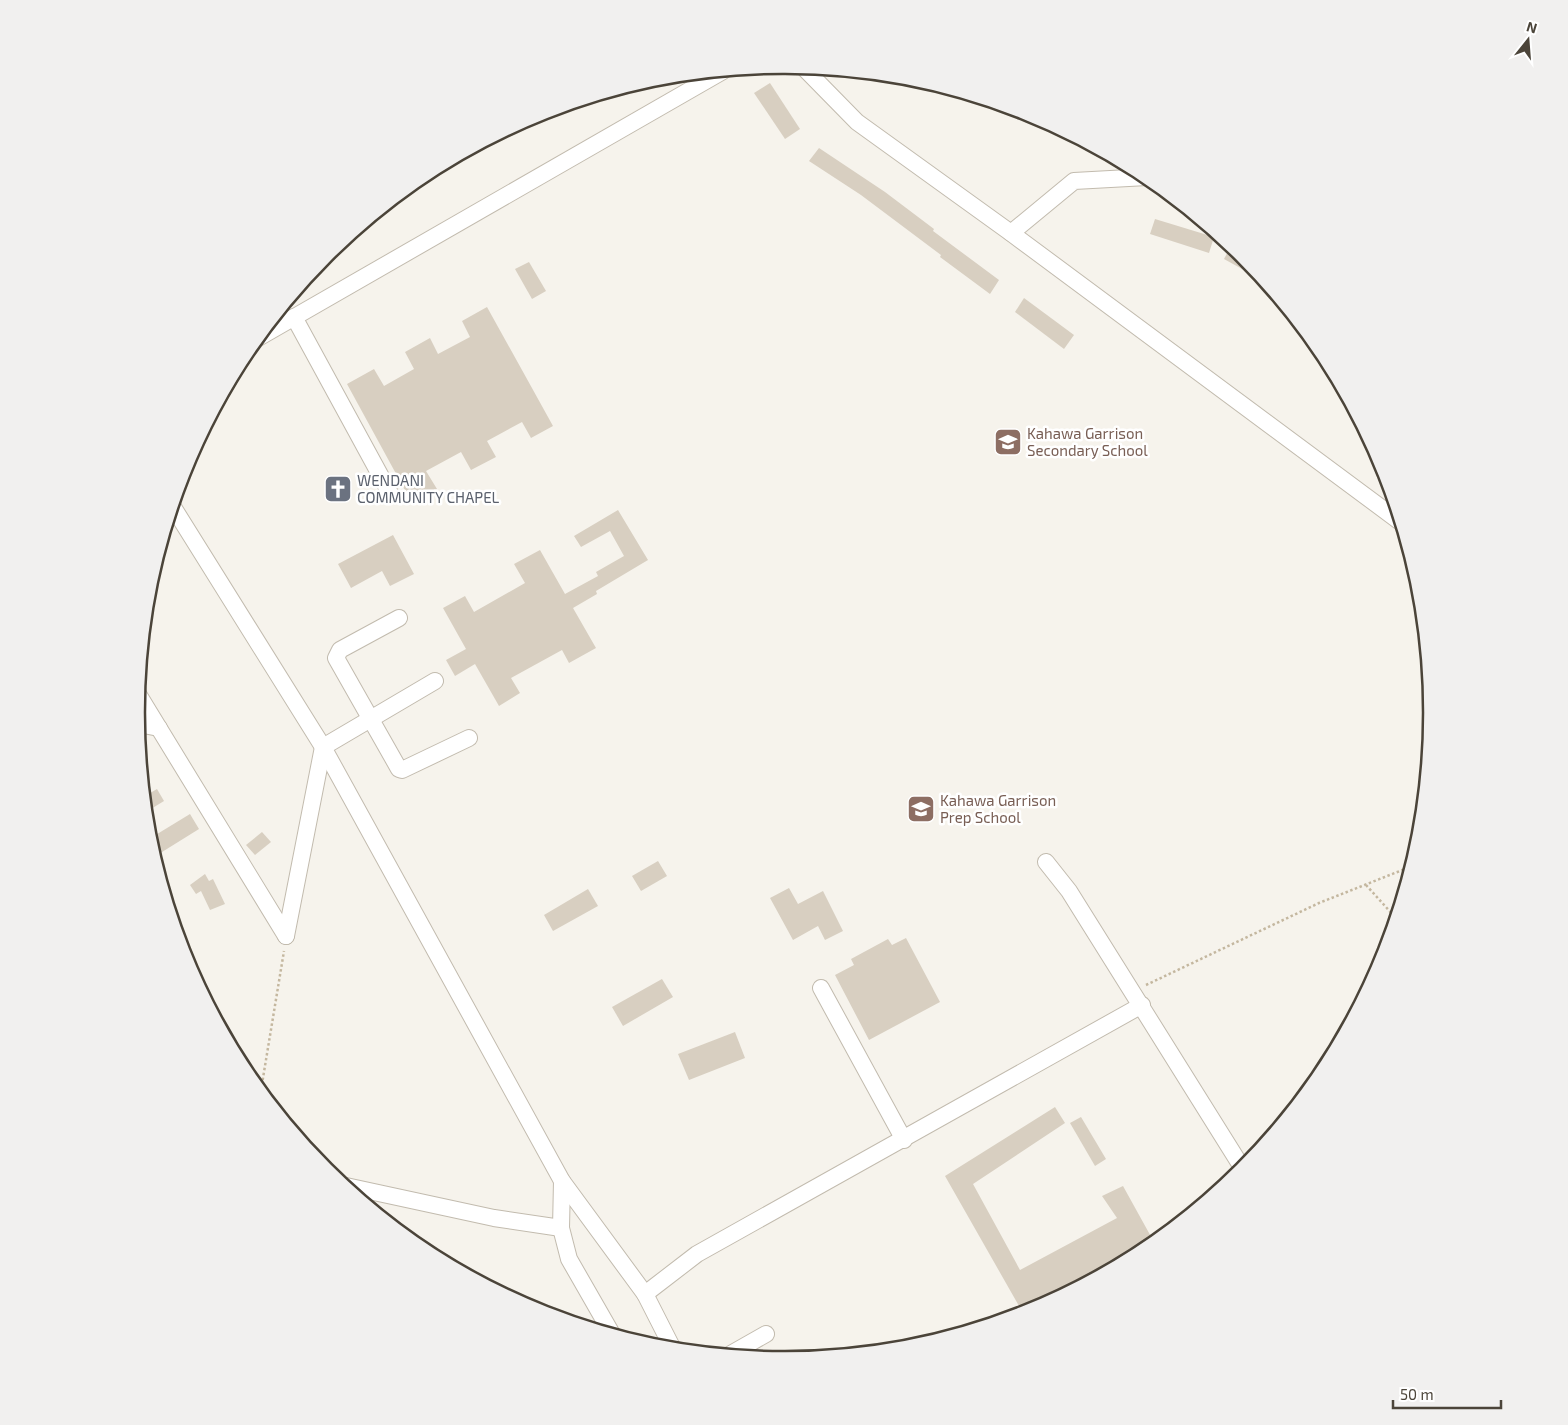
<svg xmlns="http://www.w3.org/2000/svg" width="1568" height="1425" font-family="'Exo 2',sans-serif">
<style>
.building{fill:#d8cfc1}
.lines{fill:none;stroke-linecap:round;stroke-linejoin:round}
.minor-casing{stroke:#c2bbae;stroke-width:18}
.path{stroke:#c4b79f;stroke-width:2.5;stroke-dasharray:2.5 2.5;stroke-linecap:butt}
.minor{stroke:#fff;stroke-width:16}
.labels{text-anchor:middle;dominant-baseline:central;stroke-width:5;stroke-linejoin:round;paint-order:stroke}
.education-label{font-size:15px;fill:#785e54;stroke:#fff;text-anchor:start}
.worship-label{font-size:15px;fill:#5b616d;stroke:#fff;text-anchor:start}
.rim{fill:none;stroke:#4b4439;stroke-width:2.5}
</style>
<rect width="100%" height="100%" fill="#f6f3ec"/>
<!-- building -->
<g class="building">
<path d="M770 83 800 129 785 139 754 93Z"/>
<path d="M819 148 885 192 934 229 933 231 999 280 990 294 940 257 941 255 861 195 809 161Z"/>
<path d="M1155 219 1214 237 1209 253 1150 234Z"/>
<path d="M1231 246 1242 255 1262 280 1224 259Z"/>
<path d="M529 262 546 291 532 299 515 269Z"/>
<path d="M1024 298 1074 335 1064 349 1015 312Z"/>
<path d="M487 307 553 426 531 438 522 422 487 441 496 457 471 470 461 452 426 471 437 489 412 503 347 384 374 369 384 386 414 369 405 352 430 338 438 354 470 337 462 321Z"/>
<path d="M618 510 648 560 596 591 597 594 573 608 596 648 569 663 562 650 511 678 520 693 499 706 475 664 455 676 446 660 466 649 443 608 465 596 474 612 525 583 514 564 540 550 565 594 598 576 596 572 624 556 610 531 581 547 574 536Z"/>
<path d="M393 535 414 574 390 586 382 571 351 588 338 564Z"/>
<path d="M157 789 164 801 146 812 145 796Z"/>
<path d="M190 814 199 829 154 857 149 839Z"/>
<path d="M262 832 271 842 255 855 246 845Z"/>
<path d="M658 861 667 876 641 891 632 876Z"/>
<path d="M205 874 209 881 213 879 225 904 210 910 201 891 196 894 190 885Z"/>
<path d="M789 888 798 904 823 891 843 931 825 940 818 926 793 940 770 898Z"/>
<path d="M588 889 598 906 553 931 544 915Z"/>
<path d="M906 938 940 1002 869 1040 835 975 854 965 851 959 888 939 892 945Z"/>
<path d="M662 979 673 997 623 1026 612 1007Z"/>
<path d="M735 1032 745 1058 689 1080 678 1054Z"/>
<path d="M1055 1107 1065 1123 973 1184 1020 1270 1117 1218 1102 1196 1123 1186 1154 1242 1143 1251 1032 1311 1023 1313 945 1176Z"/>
<path d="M1081 1117 1106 1159 1095 1166 1070 1123Z"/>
</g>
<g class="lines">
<!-- minor casing -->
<g class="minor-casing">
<g id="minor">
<path d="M803 67 857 122 1011 233 1399 521"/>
<path d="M1011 233 1074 181 1147 177"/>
<path d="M294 317 391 495"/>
<path d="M258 338 723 71"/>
<path d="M173 507 323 747 562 1181 645 1294 673 1349"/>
<path d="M399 618 340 650 336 658 399 769 402 770 469 738"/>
<path d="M138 694 286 936"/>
<path d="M138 724 159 728"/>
<path d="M1046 862 1069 891 1243 1169"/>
<path d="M286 936 323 747 435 681"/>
<path d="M821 988 904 1140"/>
<path d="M562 1181 561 1228 569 1259 612 1334"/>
<path d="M346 1186 494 1218 561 1228"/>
<path d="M645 1294 697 1254 1142 1005"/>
<path d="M729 1355 766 1334"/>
</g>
</g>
<!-- path -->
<g class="path">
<path d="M1366 885 1395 917"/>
<path d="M1146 985 1319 903 1410 867"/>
<path d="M261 1090 284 951"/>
</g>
<!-- minor -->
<use href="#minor" class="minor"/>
</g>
<!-- icons -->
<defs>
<g id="school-square" transform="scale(1.4375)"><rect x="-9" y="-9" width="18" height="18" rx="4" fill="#8d6e63" stroke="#fff"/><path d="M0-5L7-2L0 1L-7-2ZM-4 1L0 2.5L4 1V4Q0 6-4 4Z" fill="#fff"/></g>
<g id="church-square" transform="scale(1.4375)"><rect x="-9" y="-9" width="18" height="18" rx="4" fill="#6b7280" stroke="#fff"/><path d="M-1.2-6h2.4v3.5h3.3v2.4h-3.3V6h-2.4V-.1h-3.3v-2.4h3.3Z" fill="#fff"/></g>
</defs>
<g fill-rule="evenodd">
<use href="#school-square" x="1008" y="442"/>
<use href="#church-square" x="338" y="489"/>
<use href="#school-square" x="921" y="809"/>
</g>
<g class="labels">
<!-- education labels -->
<g class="education-label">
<text x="1027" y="433">Kahawa Garrison<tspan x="1027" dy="17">Secondary School</tspan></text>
<text x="940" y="800">Kahawa Garrison<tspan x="940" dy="17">Prep School</tspan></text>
</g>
<!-- worship labels -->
<g class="worship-label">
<text x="357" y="480">WENDANI<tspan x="357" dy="17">COMMUNITY CHAPEL</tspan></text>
</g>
</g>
<!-- crop -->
<path d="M0 0H1568V1425H0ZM783 74H785A638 638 0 0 1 1423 712V713A638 638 0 0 1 785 1351H783A638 638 0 0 1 145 713V712A638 638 0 0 1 783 74Z" fill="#f1f0ef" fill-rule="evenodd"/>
<path class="rim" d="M783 74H785A638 638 0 0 1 1423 712V713A638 638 0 0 1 785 1351H783A638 638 0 0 1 145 713V712A638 638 0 0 1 783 74Z"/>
<!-- north arrow -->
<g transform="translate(1528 40) rotate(17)" stroke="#ffffff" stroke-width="4" paint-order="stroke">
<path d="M0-4L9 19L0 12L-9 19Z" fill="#4b4439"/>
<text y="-8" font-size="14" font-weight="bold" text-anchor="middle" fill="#4b4439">N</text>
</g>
<!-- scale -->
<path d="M1393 1400v8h108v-8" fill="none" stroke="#4b4439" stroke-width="2.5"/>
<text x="1400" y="1400" font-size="15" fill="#4b4439" stroke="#ffffff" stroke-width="4" paint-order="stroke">50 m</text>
</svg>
